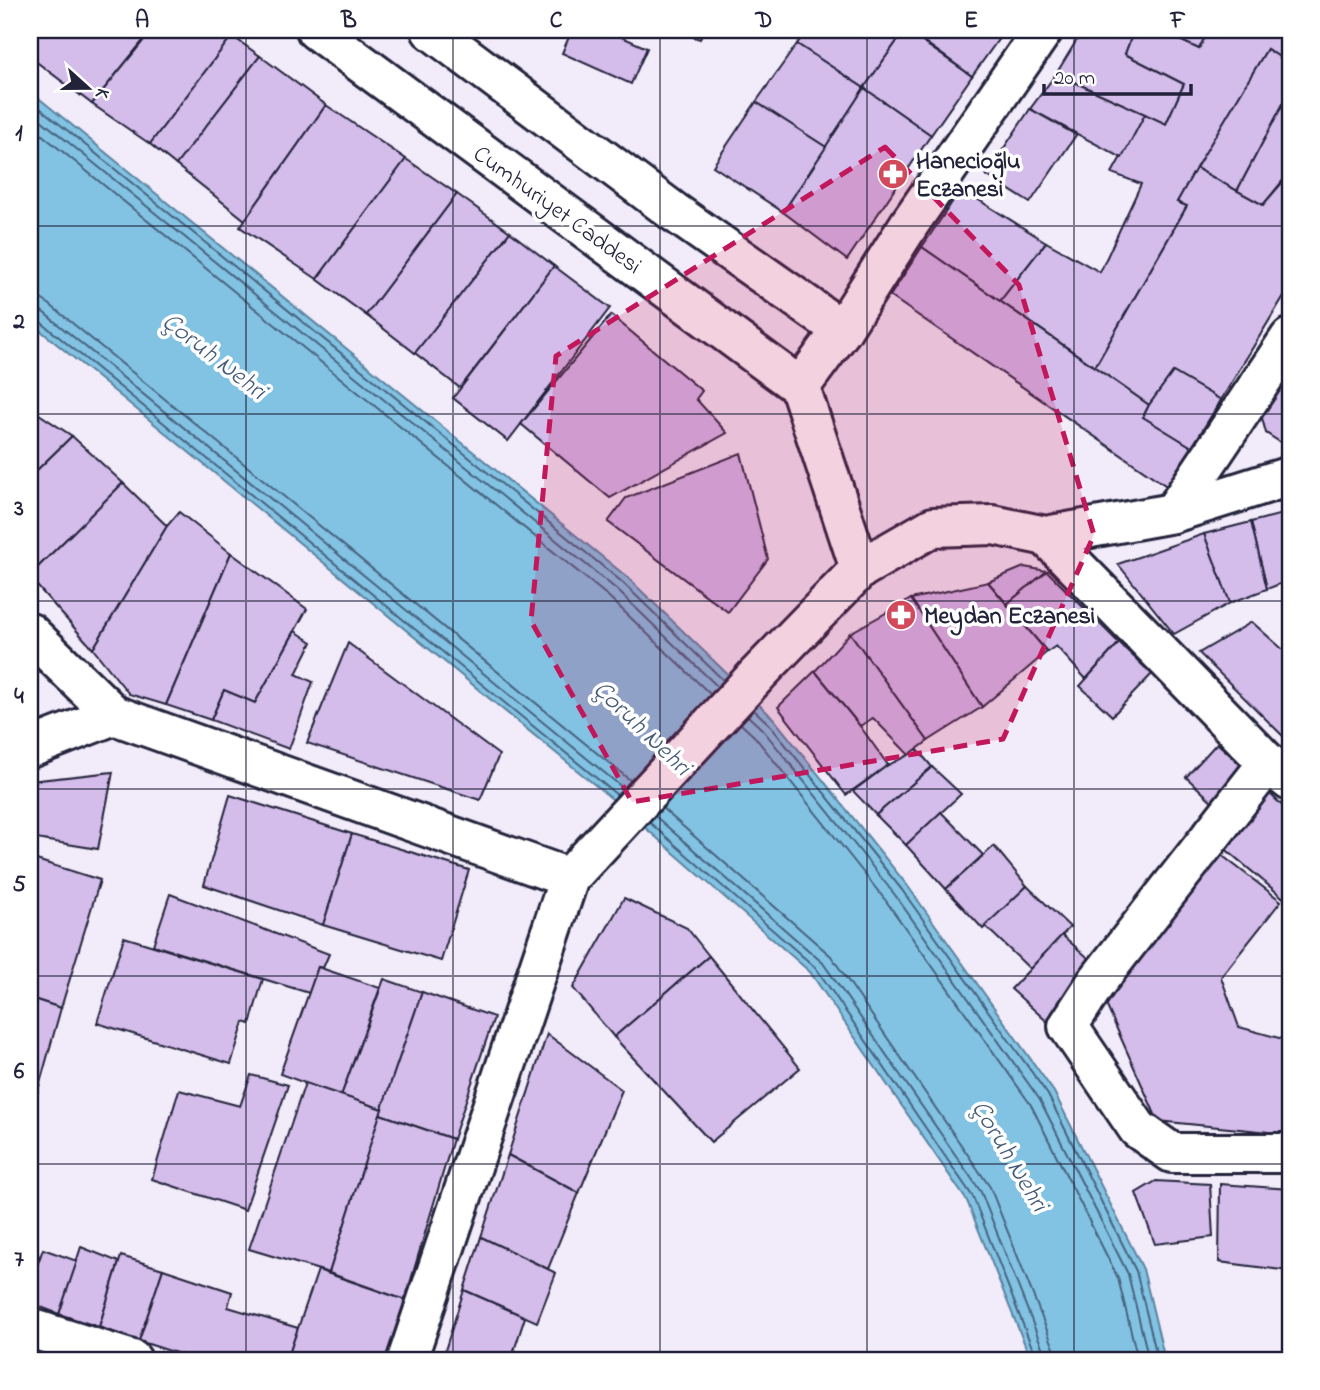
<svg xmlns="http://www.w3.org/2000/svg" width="1320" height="1390" font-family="'Indie Flower',sans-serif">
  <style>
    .water { fill: #82c3e3; stroke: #5c83a0; stroke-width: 2 }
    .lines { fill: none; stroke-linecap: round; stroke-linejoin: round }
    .shore { stroke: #48627e; stroke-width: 2 }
    .building { fill: #d4bceb; stroke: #22223b; stroke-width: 2 }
    .street-casing { stroke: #22223b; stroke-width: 44 }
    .secondary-casing { stroke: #22223b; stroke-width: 44 }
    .street { stroke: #fff; stroke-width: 38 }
    .secondary { stroke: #fff; stroke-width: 38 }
    .marked { fill: #c2185b; fill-opacity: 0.2; stroke: #c2185b; stroke-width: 5; stroke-dasharray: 14 9; stroke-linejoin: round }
    .grid { fill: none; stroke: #22223b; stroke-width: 2; stroke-opacity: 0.55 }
    .labels { text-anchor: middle; stroke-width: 7; stroke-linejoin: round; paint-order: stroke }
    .poi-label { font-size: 24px; font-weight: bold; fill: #22223b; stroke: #fff; text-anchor: start }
    .street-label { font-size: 24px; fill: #22223b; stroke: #fff }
    .water-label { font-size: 26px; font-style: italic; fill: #445a76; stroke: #fff }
    .neatline { fill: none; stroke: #22223b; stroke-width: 2.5 }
    .grid-label { font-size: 23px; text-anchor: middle; font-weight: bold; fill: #22223b }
  </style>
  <rect width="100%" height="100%" fill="#f2ebf9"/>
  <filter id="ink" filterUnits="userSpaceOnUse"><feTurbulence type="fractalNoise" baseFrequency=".0143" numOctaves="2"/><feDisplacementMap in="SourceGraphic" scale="14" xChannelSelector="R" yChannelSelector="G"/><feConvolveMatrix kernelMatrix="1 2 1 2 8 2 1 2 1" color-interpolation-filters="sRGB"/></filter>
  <g filter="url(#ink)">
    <polygon class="water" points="30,91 627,577 774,719 907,885 1054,1092 1143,1269 1165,1360 1031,1360 967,1201 810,972 617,803 30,322"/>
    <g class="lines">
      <g class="shore">
        <polyline points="30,100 622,582 723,680"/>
        <polyline points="30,111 616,589 718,687"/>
        <polyline points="30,125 609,597 710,694"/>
        <polyline points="30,297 41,299 49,304 631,781"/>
        <polyline points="30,308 43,312 623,788"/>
        <polyline points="30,317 37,319 617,795"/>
        <polyline points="754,710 769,724 902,890 1048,1095 1136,1271 1158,1360"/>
        <polyline points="748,716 763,730 895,895 1040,1100 1128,1274 1149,1360"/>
        <polyline points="741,724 755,737 886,901 1031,1105 1118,1278 1138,1360"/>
        <polyline points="662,808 831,956 990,1187 1054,1348 1056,1360"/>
        <polyline points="655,816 823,963 981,1192 1044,1352 1046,1360"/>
        <polyline points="649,822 816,968 973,1197 1037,1360"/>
      </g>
    </g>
    <g class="building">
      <polygon points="30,30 152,30 92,104 30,57"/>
      <polygon points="152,30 224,30 232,36 150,144 92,104"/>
      <polygon points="572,30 606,30 647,48 631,84 562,53"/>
      <polygon points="673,30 704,30 700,39"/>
      <polygon points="807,30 905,30 864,88 797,44"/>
      <polygon points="905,30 972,76 931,135 864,88"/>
      <polygon points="908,30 1005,30 972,76"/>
      <polygon points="1083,30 1134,30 1125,54 1184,84 1166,124 1056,74"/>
      <polygon points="1134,30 1158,30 1199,49 1208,30 1290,30 1290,64 1267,49 1177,202 1187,206 1095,367 1000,301 1046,242 1100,272 1141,184 1112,173 1145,114 1166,124 1184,84 1125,54"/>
      <polygon points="1158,30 1208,30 1199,49"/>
      <polygon points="232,36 260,56 176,165 150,144"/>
      <polygon points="797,44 864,88 826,147 756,102"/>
      <polygon points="1267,49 1290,64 1290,91 1237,191 1196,168"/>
      <polygon points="260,56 326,105 245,220 176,165"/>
      <polygon points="1056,74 1145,114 1122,158 1030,109"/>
      <polygon points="864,88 931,135 847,260 783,212"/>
      <polygon points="756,102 826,147 783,212 713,166"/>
      <polygon points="1283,104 1290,108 1290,172 1263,205 1237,191"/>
      <polygon points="326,105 406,159 317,279 240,227"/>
      <polygon points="1030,109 1076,135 1030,203 986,175"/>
      <polygon points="406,159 457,194 366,315 317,279"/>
      <polygon points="1196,168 1263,205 1287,177 1290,179 1290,286 1221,400 1173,372 1149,405 1095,367 1187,206 1177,202"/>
      <polygon points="961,189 1046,242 1000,301 922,247"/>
      <polygon points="457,194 510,232 415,353 366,315"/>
      <polygon points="510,232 554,266 460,388 415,353"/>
      <polygon points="922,247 1149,405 1143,417 1192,447 1168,487 890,296"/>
      <polygon points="554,266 610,308 508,441 453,398"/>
      <polygon points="611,315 702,391 696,399 727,433 610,498 521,424"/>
      <polygon points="1173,372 1221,400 1192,447 1143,417 1149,405"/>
      <polygon points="1283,384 1290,391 1290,443 1280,442 1266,433 1262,418 1269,398"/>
      <polygon points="30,408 72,436 30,477"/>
      <polygon points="72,436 123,483 30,575 30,477"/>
      <polygon points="741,453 768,559 728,612 608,522 626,498"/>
      <polygon points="123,483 167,526 93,649 30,578 30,575"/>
      <polygon points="179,512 231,553 166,705 129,694 93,649 167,526"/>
      <polygon points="1290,512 1290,580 1267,589 1251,522"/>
      <polygon points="1251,522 1267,589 1230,603 1204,534"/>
      <polygon points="1204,534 1230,603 1174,634 1118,564"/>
      <polygon points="231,553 307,609 255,703 224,690 211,720 166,705"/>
      <polygon points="1024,567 1047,571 1007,604 988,582"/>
      <polygon points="1047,571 1119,643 1086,679 1056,646 1047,652 1007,604"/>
      <polygon points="988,582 1047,652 982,707 911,599"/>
      <polygon points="911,599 982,707 928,741 850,633"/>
      <polygon points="1252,622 1290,656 1290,743 1199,653"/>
      <polygon points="295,631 312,642 296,674 313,682 289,749 211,720 224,690 255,703"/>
      <polygon points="850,633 928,741 909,755 873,718 860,726 815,671"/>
      <polygon points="348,643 499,755 480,800 307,743"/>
      <polygon points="1119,643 1152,674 1112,716 1080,686"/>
      <polygon points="815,671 860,726 888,765 846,795 778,707"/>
      <polygon points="1217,743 1248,771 1216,805 1186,777"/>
      <polygon points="917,749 932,767 876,815 853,791 888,765 909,755"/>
      <polygon points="932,767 961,794 906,845 876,815"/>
      <polygon points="113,772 98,849 30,838 30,781"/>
      <polygon points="1268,792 1290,813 1290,897 1287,901 1223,847"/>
      <polygon points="230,795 352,834 323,925 204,885"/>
      <polygon points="941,812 983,855 946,889 906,845"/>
      <polygon points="352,834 469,870 441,961 323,925"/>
      <polygon points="994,846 1027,886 983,929 946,889"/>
      <polygon points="1215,850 1281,901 1221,977 1239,1027 1290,1041 1290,1134 1158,1121 1104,1000"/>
      <polygon points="30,858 100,880 61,1008 30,998"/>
      <polygon points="1027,886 1070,927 1030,969 985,926"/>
      <polygon points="170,894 329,954 323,968 318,967 309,993 153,945"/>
      <polygon points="624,898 687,928 709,956 614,1037 573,988"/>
      <polygon points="1062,935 1101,969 1052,1026 1011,989"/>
      <polygon points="124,937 263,979 250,1024 244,1022 231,1064 97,1023"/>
      <polygon points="709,956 800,1068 711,1142 614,1037"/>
      <polygon points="318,967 380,988 341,1096 280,1074"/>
      <polygon points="384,979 422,992 382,1109 341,1096"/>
      <polygon points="422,992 494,1017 453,1139 380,1114"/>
      <polygon points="30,998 61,1008 30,1119"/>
      <polygon points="547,1034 622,1090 579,1193 508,1155"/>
      <polygon points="251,1075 288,1085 245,1210 152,1179 179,1090 240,1106"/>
      <polygon points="305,1083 382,1109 329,1273 249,1249"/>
      <polygon points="380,1114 453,1139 405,1300 329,1273"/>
      <polygon points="508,1155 579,1193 548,1269 481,1237"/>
      <polygon points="1156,1181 1210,1184 1213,1237 1155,1244 1136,1193"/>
      <polygon points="1220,1184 1290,1189 1290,1271 1219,1262"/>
      <polygon points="481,1237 556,1273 537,1322 464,1290"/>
      <polygon points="81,1247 119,1262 99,1327 59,1314"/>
      <polygon points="43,1249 77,1261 59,1314 30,1303 30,1285"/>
      <polygon points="30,1252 40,1256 30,1285"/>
      <polygon points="121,1256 163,1269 139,1341 99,1327"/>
      <polygon points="163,1269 232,1292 228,1307 298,1328 287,1360 198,1360 139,1341"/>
      <polygon points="318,1270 405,1300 385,1360 287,1360"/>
      <polygon points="464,1290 525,1317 511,1360 442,1360"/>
      <polygon points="30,1342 83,1360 30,1360"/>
    </g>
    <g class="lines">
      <g class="street-casing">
        <g id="street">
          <polyline points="1173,513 1290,338"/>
          <polyline points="1046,536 1268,763 1290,781"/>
          <polyline points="860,569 933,527 993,525 1046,536 1173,513 1290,476"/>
          <polyline points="30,748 114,715"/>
          <polyline points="1268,763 1096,983 1068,1026 1138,1129 1172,1153 1290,1153"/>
        </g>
      </g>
      <g class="secondary-casing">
        <g id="secondary">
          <polyline points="316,30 800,387"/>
          <polyline points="431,30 674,212 842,330"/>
          <polyline points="30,633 114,715 569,878"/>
          <polyline points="30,1328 132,1360"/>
          <polyline points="407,1360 569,878 758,674 860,569 800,387 842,330 910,223 1043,30"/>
        </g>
      </g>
      <use href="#street" class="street"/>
      <use href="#secondary" class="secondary"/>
    </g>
  </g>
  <path class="marked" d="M 885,147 L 1019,285 L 1094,535 L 1003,739 L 632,802 L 531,621 L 556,356 Z"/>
  <path class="grid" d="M 246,30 L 246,1360M 453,30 L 453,1360M 660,30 L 660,1360M 867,30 L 867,1360M 1074,30 L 1074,1360M 30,226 L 1290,226M 30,414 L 1290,414M 30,601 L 1290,601M 30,789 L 1290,789M 30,976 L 1290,976M 30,1164 L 1290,1164"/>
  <defs>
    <g id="pharmacy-disc" transform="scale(1.575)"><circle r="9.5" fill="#d1495b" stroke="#fff"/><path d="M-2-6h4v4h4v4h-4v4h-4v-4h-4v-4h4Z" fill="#fff"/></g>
  </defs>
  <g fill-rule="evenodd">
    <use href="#pharmacy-disc" x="893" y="174"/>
    <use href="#pharmacy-disc" x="901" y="615"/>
  </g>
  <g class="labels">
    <g class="poi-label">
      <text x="916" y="168">Hanecioğlu<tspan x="916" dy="28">Eczanesi</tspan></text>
      <text x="924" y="623">Meydan Eczanesi</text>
    </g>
    <g class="street-label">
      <text transform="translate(558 209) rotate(36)" y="8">Cumhuriyet Caddesi</text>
    </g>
    <g class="water-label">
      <text transform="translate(215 355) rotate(38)" y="9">Çoruh Nehri</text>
      <text transform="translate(643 727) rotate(44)" y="9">Çoruh Nehri</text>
      <text transform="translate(1011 1155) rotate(59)" y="9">Çoruh Nehri</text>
    </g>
  </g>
  <rect width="1320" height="1390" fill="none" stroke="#fff" stroke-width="77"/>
  <g transform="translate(88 88) rotate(111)" stroke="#ffffff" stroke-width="5" paint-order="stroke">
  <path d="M0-5L12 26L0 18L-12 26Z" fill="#22223b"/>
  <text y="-10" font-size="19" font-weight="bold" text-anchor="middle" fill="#22223b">K</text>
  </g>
  <path d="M1044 84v10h147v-10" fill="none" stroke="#22223b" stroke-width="3.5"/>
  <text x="1054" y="84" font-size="21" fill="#22223b" stroke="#ffffff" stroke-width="5" paint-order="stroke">20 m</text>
  <rect x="38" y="38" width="1244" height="1314" class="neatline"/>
  <g class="grid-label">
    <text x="142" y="27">A</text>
    <text x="349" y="27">B</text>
    <text x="556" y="27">C</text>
    <text x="764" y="27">D</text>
    <text x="971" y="27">E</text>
    <text x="1178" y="27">F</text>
    <text x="19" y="140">1</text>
    <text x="19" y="328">2</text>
    <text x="19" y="515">3</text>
    <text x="19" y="703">4</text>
    <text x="19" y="891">5</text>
    <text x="19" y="1078">6</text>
    <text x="19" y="1266">7</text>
  </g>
</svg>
